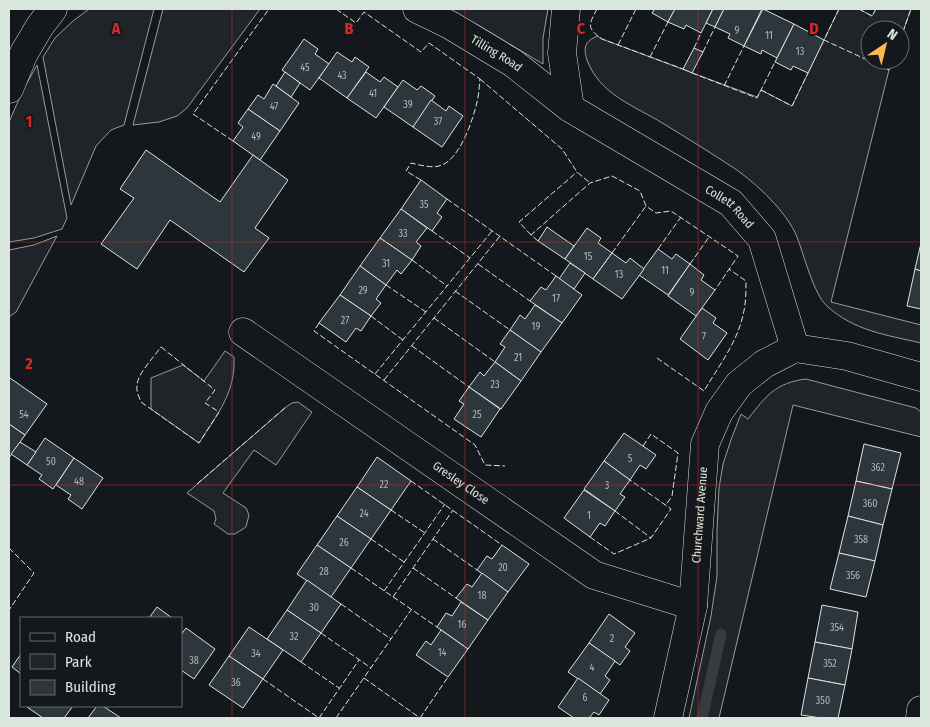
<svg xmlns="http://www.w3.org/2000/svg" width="930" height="727" font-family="'Fira Sans Condensed',sans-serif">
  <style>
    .green { fill: #202428; stroke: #939e99 }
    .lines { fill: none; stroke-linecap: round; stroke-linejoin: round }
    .stream { stroke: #363b3e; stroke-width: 11 }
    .building { fill: #2c363c; stroke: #d8e6dc }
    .minor-casing { stroke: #d8e6dc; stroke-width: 29 }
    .tertiary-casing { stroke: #d8e6dc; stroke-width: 29 }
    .minor { stroke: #14181c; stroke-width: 28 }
    .tertiary { stroke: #14181c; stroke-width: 28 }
    .fence { stroke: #d8e6dc; stroke-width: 1; stroke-dasharray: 6 2.5; stroke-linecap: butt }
    .grid { fill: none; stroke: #d62828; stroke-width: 1; stroke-opacity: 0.55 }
    .labels { text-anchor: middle; stroke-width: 4; stroke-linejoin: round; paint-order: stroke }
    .number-label { font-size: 10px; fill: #adbab4 }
    .street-label { font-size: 12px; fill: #d8e6dc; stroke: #14181c }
    .grid-label { font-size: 16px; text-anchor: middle; font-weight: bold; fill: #d62828; stroke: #14181c; stroke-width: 4; stroke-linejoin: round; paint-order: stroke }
  </style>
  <rect width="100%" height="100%" fill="#14181c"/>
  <g class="green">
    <polygon points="89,9 154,9 124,125 111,130 96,146 71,205 43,57 55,38 73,21"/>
    <polygon points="163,9 260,9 187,108 177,116 159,122 133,125"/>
    <polygon points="446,9 548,9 543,38 543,64 478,25"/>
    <path d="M 839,9 L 859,9 L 872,16 L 876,9 L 911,9 L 900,40 L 900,30 L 870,30 L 870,60 L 893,60 L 889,70 L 831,302 L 921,325 L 921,343 C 887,335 854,331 827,306 C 814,295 804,255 797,237 C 787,212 757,184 734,168 C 711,153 687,138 664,124 C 635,106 600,95 587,60 C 583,47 585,42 597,36 L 602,39 L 618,45 L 757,97 L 761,90 L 792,106 Z"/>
    <polygon points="37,65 67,218 62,229 34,238 9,242 9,122 23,90"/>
    <polygon points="57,236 16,312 9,317 9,250 34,245"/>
    <path d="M 225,351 L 234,357 C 236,392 217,415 199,443 L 151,409 L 151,378 L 183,365 L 204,381 Z"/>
    <path d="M 806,379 L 916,408 L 921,412 L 921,437 L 793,405 L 719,718 L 689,718 L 711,616 L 717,576 L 717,530 L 719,488 L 723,464 L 732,437 L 741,414 L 748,419 C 766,396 775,383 806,379 Z"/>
    <polygon points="298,402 312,412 276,465 254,450 223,493 246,508 249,515 246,527 235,534 228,534 214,524 216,519 214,511 187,493 286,407 292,403"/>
  </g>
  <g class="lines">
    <polyline class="stream" points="702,718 721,634"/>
  </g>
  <g class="building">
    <polygon points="653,9 675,9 668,22 652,13 654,10"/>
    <polygon points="675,9 713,9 701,33 686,25 684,29 668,22"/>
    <polygon points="713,9 724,9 715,27 706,23"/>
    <polygon points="724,9 762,9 744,46 728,38 730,34 715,27"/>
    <polygon points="763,9 794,24 777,58 762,50 761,54 744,46"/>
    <polygon points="794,24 824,40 808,73 793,66 791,70 775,62"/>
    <polygon points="304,39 318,49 315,54 329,64 310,90 282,70"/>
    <polygon points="694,48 703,52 692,73 683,69"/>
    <polygon points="337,52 352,62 355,57 369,67 347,98 319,78"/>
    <polygon points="285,72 300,83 291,97 276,86"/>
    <polygon points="366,72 380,82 384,77 398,87 376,118 347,98"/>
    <polygon points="403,80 417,90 421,86 435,96 413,127 384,107"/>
    <polygon points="273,84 299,103 280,131 248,109 258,95 264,99"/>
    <polygon points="431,100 446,111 449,106 463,116 442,147 413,127"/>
    <polygon points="248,109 280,131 260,160 233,141 243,127 238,123"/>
    <polygon points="146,150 220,202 253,155 288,180 255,228 269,238 244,272 170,220 137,269 101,244 134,198 120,189"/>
    <polygon points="421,180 447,199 437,213 442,217 432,231 401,209"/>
    <polygon points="401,209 427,228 416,242 421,246 412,260 380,238"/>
    <polygon points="547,227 574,246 565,259 538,241"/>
    <polygon points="587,228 601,238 598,243 612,253 593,279 565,259"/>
    <polygon points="380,238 412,260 401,274 397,270 386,285 360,266"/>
    <polygon points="921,243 921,271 915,269"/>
    <polygon points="658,249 672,259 676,254 690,264 668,295 639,275"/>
    <polygon points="612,253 626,263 630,258 644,269 622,299 593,279"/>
    <polygon points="570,263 585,273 574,289 559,279"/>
    <polygon points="690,264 704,275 701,280 715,290 696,316 668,296"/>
    <polygon points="360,266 386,285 376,299 381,303 371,316 340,295"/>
    <polygon points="915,269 921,271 921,309 907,306"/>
    <polygon points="556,276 582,295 562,323 530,301 541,287 546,290"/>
    <polygon points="340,295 371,316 361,331 356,328 346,342 319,323"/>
    <polygon points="535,305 562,323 541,352 510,330 520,315 525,319"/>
    <polygon points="702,308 716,318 713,323 727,333 708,360 680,339"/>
    <polygon points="510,330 541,352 521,381 495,362 505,347 500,344"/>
    <polygon points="495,362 521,381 501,409 469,387 480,372 484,376"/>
    <polygon points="10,378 47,404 25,435 9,424 9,380"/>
    <polygon points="469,387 500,409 481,437 454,419 464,404 459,401"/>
    <polygon points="9,424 25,435 9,458"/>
    <polygon points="624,433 656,455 646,469 640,465 630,480 604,461"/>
    <polygon points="45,438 74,458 53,489 39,479 42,475 27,465"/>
    <polygon points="20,442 36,452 27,465 11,454"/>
    <polygon points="864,444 901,453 892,489 856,481"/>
    <polygon points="377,457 411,481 391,510 357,487"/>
    <polygon points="74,458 103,478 82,509 68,499 71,495 56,485"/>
    <polygon points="604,461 630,480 620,494 625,497 615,511 584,489"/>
    <polygon points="856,481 892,489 883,525 848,516"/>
    <polygon points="357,487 391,510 371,539 337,516"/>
    <polygon points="584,490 615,511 605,526 600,523 590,537 564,518"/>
    <polygon points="337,516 371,539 351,568 317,545"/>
    <polygon points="848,516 883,525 875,561 839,553"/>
    <polygon points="317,545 351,568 331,597 297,574"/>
    <polygon points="502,545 529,564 508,592 477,570 487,556 492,559"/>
    <polygon points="839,553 875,561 866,597 830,589"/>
    <polygon points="482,573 508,592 488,620 456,598 467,584 472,587"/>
    <polygon points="307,580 341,604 321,633 287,610"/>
    <polygon points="461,602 488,620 468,649 437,627 446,613 452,616"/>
    <polygon points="822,605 858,612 852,649 815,642"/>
    <polygon points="157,607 172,618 149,618"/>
    <polygon points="287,610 321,633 301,662 267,639"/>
    <polygon points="609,614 635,633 625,647 630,651 620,665 589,643"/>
    <polygon points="249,627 283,650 263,679 229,656"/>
    <polygon points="186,628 215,649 194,679 181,670 181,635"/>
    <polygon points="441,630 468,649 448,677 416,655 426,641 431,645"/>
    <polygon points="815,642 852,649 845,685 808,678"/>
    <polygon points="589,643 615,661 605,676 610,680 600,694 568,672"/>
    <polygon points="21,654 21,674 12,667"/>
    <polygon points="229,656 263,679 243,708 209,685"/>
    <polygon points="578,678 609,700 599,715 594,712 589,718 574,718 558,707"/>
    <polygon points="808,678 845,685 838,718 821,718 801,715"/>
    <polygon points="28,706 73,706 64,718 43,718 27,707"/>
    <polygon points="97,706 103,706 121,718 88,718"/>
  </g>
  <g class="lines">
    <g class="minor-casing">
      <g id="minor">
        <path id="s1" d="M 417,9 L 450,25 L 513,63 L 570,108 L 731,203 L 762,239 L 795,348 L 847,356 L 921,377"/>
        <polyline points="566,9 562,53 570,108"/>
        <polyline points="9,89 24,53 40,26 53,9"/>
        <path id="s2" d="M 243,332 L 594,575 L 693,606"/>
        <path id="s3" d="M 668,718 L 693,606 L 705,444 L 719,412 L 739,384 L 764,364 L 795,348"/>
      </g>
    </g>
    <g class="tertiary-casing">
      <polyline id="tertiary" points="920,718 921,710"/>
    </g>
    <use href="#minor" class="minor"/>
    <use href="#tertiary" class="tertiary"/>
    <g class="fence">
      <path d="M 336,9 L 356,23 L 364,12 L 421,52 L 429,43 L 480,79 C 479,87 479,95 477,102 C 473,120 460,158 442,165 C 433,169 420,165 411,163 L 406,171 L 421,180"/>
      <path d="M 597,9 C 589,24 586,28 602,39 L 683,69"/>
      <polyline points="839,9 824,40 889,70 893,60"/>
      <polyline points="859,9 872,16 876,9"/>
      <polyline points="900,40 911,9"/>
      <polyline points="618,45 636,9"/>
      <polyline points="694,48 701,33"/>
      <polyline points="703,52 715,27"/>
      <polyline points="650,57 668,22"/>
      <polyline points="692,73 757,98 775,62"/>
      <polyline points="480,79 562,149 577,172 590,183"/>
      <polyline points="724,86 744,46"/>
      <polyline points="761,90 792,106 808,73"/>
      <polyline points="233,141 193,114 269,9"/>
      <polyline points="447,199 556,276"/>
      <polyline points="432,231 470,258"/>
      <polyline points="531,235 519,222 577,172"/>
      <polyline points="538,241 531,235 590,183 612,176 640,191 646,206 656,213 671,211 738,256 715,290"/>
      <polyline points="658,249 681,217"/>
      <polyline points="612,253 646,206"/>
      <polyline points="412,260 447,286"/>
      <polyline points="478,264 530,301"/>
      <polyline points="690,264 709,237"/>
      <polyline points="386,285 426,312"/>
      <polyline points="455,291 510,330"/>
      <polyline points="371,316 403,340"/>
      <polyline points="434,318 495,362"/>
      <polyline points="319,323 314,331 475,445 485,465 505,466"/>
      <polyline points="412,346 469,387"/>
      <path d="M 161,347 L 215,390 L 205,403 L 219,412 L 199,443 L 141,402 C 139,397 136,391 137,386 C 137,374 154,357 161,347 Z"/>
      <path d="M 657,358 L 704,391 C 718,367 737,343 743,315 C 746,304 746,292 746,281 L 729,269"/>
      <polyline points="375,374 492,231"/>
      <polyline points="384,380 500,236"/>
      <polyline points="643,446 651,434 678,453 672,496 666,505"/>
      <polyline points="411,481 502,545"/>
      <polyline points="197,484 286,407"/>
      <polyline points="391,510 425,533"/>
      <polyline points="615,511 651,538"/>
      <polyline points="590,537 614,554 651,538 671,509 630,480"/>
      <polyline points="371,539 404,562"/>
      <polyline points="433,539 477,570"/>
      <polyline points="9,548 34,573 9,610"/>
      <polyline points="351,568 437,627"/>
      <polyline points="413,568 456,598"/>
      <polyline points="384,591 445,504"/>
      <polyline points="393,597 453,510"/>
      <polyline points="341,604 391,639"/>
      <polyline points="321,633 371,668"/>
      <polyline points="301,662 339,688"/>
      <polyline points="364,678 420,718"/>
      <polyline points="263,679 319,718"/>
      <polyline points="319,718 359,660"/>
      <polyline points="336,718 411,610"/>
      <polyline points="420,718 448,677"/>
    </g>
  </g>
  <path class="grid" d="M 232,9 L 232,718M 465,9 L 465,718M 698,9 L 698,718M 9,242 L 921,242M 9,485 L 921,485"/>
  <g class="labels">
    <g class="number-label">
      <text x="737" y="34">9</text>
      <text x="769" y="39">11</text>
      <text x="800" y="55">13</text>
      <text x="305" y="71">45</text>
      <text x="342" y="79">43</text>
      <text x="373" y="97">41</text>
      <text x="408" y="108">39</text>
      <text x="274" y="110">47</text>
      <text x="438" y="125">37</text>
      <text x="256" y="140">49</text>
      <text x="424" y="208">35</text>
      <text x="403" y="237">33</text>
      <text x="588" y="260">15</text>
      <text x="386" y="267">31</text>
      <text x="665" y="274">11</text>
      <text x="619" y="278">13</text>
      <text x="363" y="294">29</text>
      <text x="692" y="296">9</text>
      <text x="556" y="302">17</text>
      <text x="345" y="324">27</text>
      <text x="536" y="330">19</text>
      <text x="704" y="340">7</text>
      <text x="518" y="361">21</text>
      <text x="495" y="388">23</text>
      <text x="24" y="418">54</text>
      <text x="477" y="418">25</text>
      <text x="630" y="462">5</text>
      <text x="51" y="465">50</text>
      <text x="878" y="471">362</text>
      <text x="79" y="485">48</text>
      <text x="384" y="488">22</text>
      <text x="607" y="489">3</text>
      <text x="870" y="507">360</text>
      <text x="364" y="517">24</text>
      <text x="589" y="519">1</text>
      <text x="861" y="543">358</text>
      <text x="344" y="546">26</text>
      <text x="503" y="571">20</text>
      <text x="324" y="575">28</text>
      <text x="853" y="579">356</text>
      <text x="482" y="599">18</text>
      <text x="314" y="611">30</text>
      <text x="462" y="628">16</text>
      <text x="837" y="631">354</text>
      <text x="294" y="640">32</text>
      <text x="612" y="642">2</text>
      <text x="442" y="656">14</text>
      <text x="256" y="657">34</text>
      <text x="194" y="664">38</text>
      <text x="830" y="667">352</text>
      <text x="592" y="671">4</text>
      <text x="236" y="686">36</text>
      <text x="585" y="701">6</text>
      <text x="823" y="704">350</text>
    </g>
    <g class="street-label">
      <text dy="4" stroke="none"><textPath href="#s1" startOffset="91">Tilling Road</textPath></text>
      <text dy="4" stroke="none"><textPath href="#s1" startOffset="371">Collett Road</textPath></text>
      <text dy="4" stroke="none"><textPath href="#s2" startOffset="265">Gresley Close</textPath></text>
      <text dy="4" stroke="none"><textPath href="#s3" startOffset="206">Churchward Avenue</textPath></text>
    </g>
  </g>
  <g class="grid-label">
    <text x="116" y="34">A</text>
    <text x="349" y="34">B</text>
    <text x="581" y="34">C</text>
    <text x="814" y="34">D</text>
    <text x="29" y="127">1</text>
    <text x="29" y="369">2</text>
  </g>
  <rect width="930" height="727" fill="none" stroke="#d8e6dc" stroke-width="20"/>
  <rect x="20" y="617" width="162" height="90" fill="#14181c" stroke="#626a69"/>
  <rect x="30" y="633" width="25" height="8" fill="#14181c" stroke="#626a69"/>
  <text x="65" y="642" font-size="15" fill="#d8e6dc">Road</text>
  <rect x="30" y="654" width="25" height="15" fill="#202428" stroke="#626a69"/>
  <text x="65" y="667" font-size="15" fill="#d8e6dc">Park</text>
  <rect x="30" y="680" width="25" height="15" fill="#2c363c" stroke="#626a69"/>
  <text x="65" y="692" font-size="15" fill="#d8e6dc">Building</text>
  <g transform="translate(885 45) rotate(35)"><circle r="24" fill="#14181c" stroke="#626a69"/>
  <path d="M0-4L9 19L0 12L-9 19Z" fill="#ffb74d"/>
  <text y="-8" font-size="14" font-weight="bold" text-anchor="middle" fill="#d8e6dc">N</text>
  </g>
</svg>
